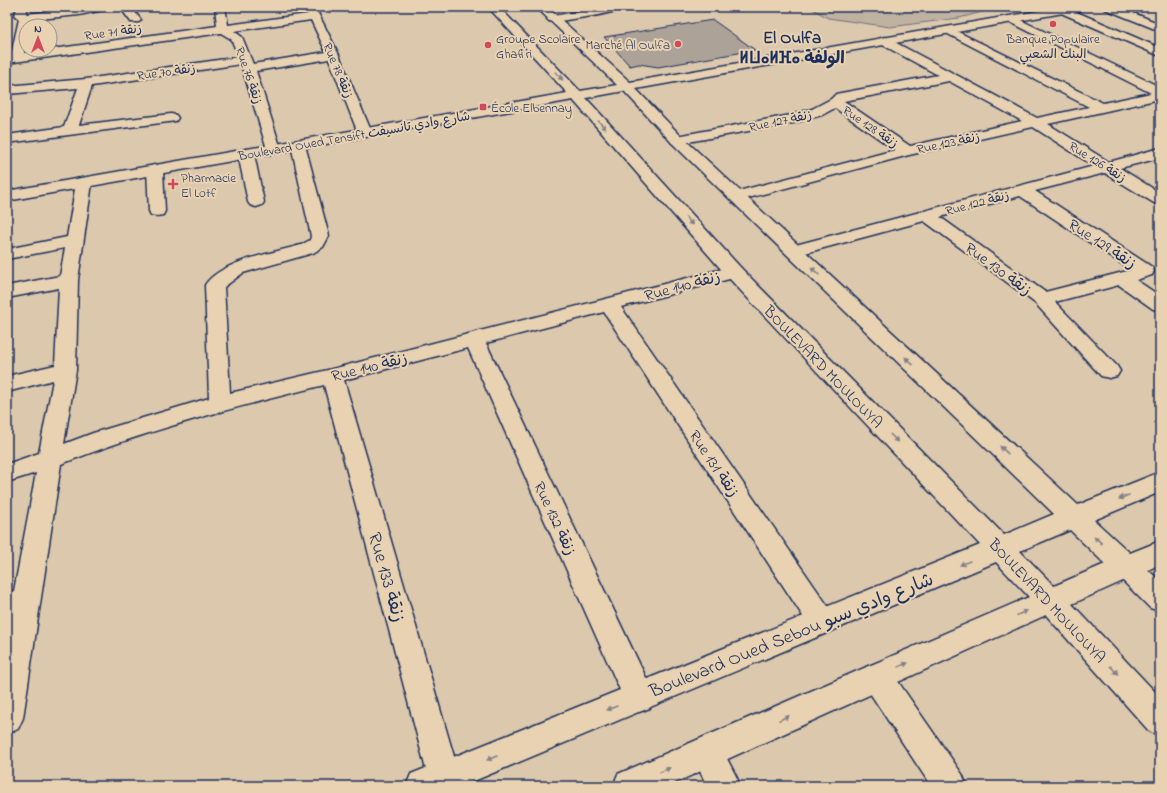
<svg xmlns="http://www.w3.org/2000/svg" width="1167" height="793" font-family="'Indie Flower','Playpen Sans Arabic','Noto Sans Tifinagh',sans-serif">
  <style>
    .green { fill: #bfb2a1; stroke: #6d7080 }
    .building { fill: #aca298; stroke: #1b2f5e }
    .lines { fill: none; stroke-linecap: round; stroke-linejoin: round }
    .street-casing { stroke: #1b2f5e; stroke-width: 3 }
    .secondary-casing { stroke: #1b2f5e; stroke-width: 3 }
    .street { fill: #e8d2b1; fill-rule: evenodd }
    .secondary { fill: #e8d2b1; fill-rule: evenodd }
    .oneway { fill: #828088 }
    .poi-dot { fill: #d1495b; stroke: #e8d2b1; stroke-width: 1.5 }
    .labels { text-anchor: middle; stroke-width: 4; stroke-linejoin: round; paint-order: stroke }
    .far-street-label { font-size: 13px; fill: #1b2f5e; stroke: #e8d2b1 }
    .far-poi-label { font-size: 13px; fill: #1b2f5e; stroke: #e8d2b1; text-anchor: start }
    .street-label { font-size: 16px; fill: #1b2f5e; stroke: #e8d2b1 }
    .far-district-label { font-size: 17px; font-weight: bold; fill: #1b2f5e; stroke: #e8d2b1 }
    .near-street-label { font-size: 19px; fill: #1b2f5e; stroke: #e8d2b1 }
  </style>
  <rect width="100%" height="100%" fill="#dcc8ac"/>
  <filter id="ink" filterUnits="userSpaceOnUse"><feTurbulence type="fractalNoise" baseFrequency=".025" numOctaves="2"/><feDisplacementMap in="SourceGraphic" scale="8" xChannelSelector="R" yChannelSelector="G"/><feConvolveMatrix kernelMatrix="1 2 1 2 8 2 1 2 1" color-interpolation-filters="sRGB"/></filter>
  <g filter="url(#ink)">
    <polygon class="green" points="809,7 1002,7 959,18 890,27 828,18"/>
    <polygon class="building" points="713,20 755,50 658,67 639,64 630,66 604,37"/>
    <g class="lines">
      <g class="street-casing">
        <g id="street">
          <path d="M 18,7 L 28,7 L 26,14 L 87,7 L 109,7 L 108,9 L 79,15 L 30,20 L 29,26 L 26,26 L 24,53 L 217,26 L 215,7 L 225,7 L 228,25 L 308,14 L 305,7 L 315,7 L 339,55 L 372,133 L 370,136 L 365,137 L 360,136 L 358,133 L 329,59 L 256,71 L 281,149 L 279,152 L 274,153 L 269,152 L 267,149 L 241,64 L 92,86 L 79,125 L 171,114 L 176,115 L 178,118 L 176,121 L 7,143 L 7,135 L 64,127 L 78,88 L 7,94 L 7,86 L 86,79 L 239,57 L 231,39 L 221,33 L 7,63 L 7,55 L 11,55 L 19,19 L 14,15 ZM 311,20 L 326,52 L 253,64 L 242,37 L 234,31 Z"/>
          <polygon points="120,7 131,7 141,20 139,22 131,22"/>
          <polygon points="606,7 626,7 625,9 599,15 553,22 549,21 547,19 549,17 553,16"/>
          <polygon points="1051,7 1065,7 1160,48 1160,56 1052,9"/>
          <polygon points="1104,7 1119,7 1160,24 1160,31 1105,9"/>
          <path d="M 1012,16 L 1160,87 L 1160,99 L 1048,124 L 1109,162 L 1160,148 L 1160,158 L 1120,168 L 1160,193 L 1160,205 L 1154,203 L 1105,173 L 1035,191 L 1152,267 L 1154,271 L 1152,275 L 1136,280 L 1160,296 L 1160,311 L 1153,309 L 1119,285 L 1055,302 L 1117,366 L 1120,371 L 1117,376 L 1109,378 L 1101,376 L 1035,303 L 924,221 L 794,256 L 788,255 L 785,251 L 788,247 L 1094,166 L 1033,127 L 909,155 L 737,201 L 731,199 L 729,196 L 731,193 L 895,150 L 835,108 L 822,115 L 793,123 L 677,144 L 672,143 L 670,140 L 672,137 L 677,136 L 791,115 L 812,109 L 831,99 L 836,94 L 841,93 L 938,75 L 881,44 L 879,41 L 881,38 L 885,37 L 1037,118 L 1089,107 L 944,32 L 942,30 L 944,28 L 948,27 L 1103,103 L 1151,93 L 1008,21 L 1006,19 L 1008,17 ZM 949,81 L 1022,121 L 910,146 L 844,101 ZM 1020,196 L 1131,270 L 1045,292 L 940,217 Z"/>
          <path d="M 298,141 L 303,142 L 305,145 L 329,236 L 323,247 L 313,253 L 243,273 L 224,287 L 230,393 L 332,369 L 734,266 L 741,268 L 743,272 L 741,276 L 621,307 L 832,612 L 836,621 L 832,630 L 822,634 L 812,630 L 604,312 L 486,343 L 650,686 L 654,697 L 650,708 L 639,712 L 628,708 L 468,348 L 344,380 L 460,777 L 457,786 L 431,786 L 428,777 L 324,385 C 235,407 147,430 61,464 L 23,718 L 18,729 L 7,734 L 7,632 L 10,618 L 7,619 L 7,593 L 14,591 L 36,473 L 7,482 L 7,464 L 39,453 L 53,380 L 7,392 L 7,376 L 55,365 L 59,288 L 7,298 L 7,286 L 60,276 L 65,248 L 7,259 L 7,249 L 67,237 L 76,183 L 78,180 L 84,178 L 90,180 L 92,183 L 78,280 L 76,370 L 64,444 L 93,433 L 209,398 L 205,285 C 221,261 273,253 301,245 L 310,240 L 311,236 L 291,145 L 293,142 Z"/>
          <polygon points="246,149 251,151 254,154 264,202 262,205 256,207 250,205 248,202 238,154 241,151"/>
          <polygon points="155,165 161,167 163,170 165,211 163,215 157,216 151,215 149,211 147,170 149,167"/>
          <polygon points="877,663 888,667 962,774 967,786 931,786 866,687 862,677 866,667"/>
          <polygon points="707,736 718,741 741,786 707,786 691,752 696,741"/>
        </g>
      </g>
      <g class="secondary-casing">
        <path id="secondary" d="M 488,7 L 499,7 L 580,91 L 617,85 L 536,7 L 547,7 L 630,82 L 1061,7 L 1085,7 L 1080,10 L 636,89 L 682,137 L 1078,505 L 1160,472 L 1160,492 L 1094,520 L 1130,553 L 1160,541 L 1160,564 L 1148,570 L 1160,581 L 1160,611 L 1150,608 L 1123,581 L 1072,604 L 1160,697 L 1160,736 L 1149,731 L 1046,615 L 668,786 L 613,786 L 618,774 L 1029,597 L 996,562 L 462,786 L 406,786 L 411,774 L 980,545 L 727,276 L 573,100 L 7,201 L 7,191 L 567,93 ZM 624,91 L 672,143 L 1054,514 L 1004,535 L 741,268 L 586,98 ZM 1070,530 L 1105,564 L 1054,586 L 1020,551 Z"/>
      </g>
      <use href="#street" class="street"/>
      <use href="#secondary" class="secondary"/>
    </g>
    <defs><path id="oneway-solid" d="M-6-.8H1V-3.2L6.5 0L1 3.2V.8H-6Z"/></defs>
    <g class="oneway">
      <use href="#oneway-solid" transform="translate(559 76) rotate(46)"/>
      <use href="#oneway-solid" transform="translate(602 125) rotate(48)"/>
      <use href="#oneway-solid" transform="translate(689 221) rotate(48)"/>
      <use href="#oneway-solid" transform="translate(815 271) rotate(-137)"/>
      <use href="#oneway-solid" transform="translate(909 361) rotate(-137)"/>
      <use href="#oneway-solid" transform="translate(894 438) rotate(46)"/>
      <use href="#oneway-solid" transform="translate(1004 450) rotate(-137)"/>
      <use href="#oneway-solid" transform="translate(1124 497) rotate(158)"/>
      <use href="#oneway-solid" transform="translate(1098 540) rotate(-136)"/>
      <use href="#oneway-solid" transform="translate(965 563) rotate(158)"/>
      <use href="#oneway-solid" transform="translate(1022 613) rotate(-24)"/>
      <use href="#oneway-solid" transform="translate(903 665) rotate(-24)"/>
      <use href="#oneway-solid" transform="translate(1114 670) rotate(47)"/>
      <use href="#oneway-solid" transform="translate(612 708) rotate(157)"/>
      <use href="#oneway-solid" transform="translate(784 718) rotate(-24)"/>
      <use href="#oneway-solid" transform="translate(492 758) rotate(157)"/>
      <use href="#oneway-solid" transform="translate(665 770) rotate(-24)"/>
    </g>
  </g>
  <g class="poi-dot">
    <circle cx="1053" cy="24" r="4"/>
    <circle cx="678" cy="44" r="4"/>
    <circle cx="488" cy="45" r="4"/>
    <rect x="479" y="103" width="8" height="8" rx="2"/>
    <path d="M171 178h4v4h4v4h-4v4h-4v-4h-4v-4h4z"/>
  </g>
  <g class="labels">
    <g class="far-street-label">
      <text transform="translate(113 31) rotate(-8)" y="5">Rue 71 زنقة</text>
      <text transform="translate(339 70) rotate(67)" y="5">Rue 78 زنقة</text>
      <text transform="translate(166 71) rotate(-8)" y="5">Rue 70 زنقة</text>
      <text transform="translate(250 75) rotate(71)" y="5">Rue 76 زنقة</text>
      <text transform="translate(780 120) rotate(-12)" y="5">Rue 127 زنقة</text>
      <text transform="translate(871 126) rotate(34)" y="5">Rue 128 زنقة</text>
      <text transform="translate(354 135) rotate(-10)" y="5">Boulevard Oued Tensift شارع وادي تانسيفت</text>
      <text transform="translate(948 142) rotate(-12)" y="5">Rue 123 زنقة</text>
      <text transform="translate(1098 161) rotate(32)" y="5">Rue 126 زنقة</text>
      <text transform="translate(977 202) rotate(-15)" y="5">Rue 122 زنقة</text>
    </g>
    <g class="far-poi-label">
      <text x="496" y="43">Groupe Scolaire<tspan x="496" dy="15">Ghafiri</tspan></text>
      <text x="1053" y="43" text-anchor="middle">Banque Populaire<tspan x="1053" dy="15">البنك الشعبي</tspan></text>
      <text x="670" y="49" text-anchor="end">Marché Al Oulfa</text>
      <text x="491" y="112">École Elbennay</text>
      <text x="181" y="182">Pharmacie<tspan x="181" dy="15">El Lotf</tspan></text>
    </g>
    <g class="street-label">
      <text transform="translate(1103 243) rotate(33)" y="6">Rue 129 زنقة</text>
      <text transform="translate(999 268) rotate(36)" y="6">Rue 130 زنقة</text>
      <text transform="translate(682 285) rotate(-15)" y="6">Rue 140 زنقة</text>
      <text transform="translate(369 366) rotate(-14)" y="6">Rue 140 زنقة</text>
      <text transform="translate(824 366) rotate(46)" y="6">BOULEVARD MOULOUYA</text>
      <text transform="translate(715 463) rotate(56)" y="6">Rue 131 زنقة</text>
      <text transform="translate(556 518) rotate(65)" y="6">Rue 132 زنقة</text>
      <text transform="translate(1048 600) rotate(47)" y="6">BOULEVARD MOULOUYA</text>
    </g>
    <g class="far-district-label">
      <text x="792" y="43">El Oulfa<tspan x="792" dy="20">ⵍⵡⴰⵍⴼⴰ الولفة</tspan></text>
    </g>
    <g class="near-street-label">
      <text transform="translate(388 577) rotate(74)" y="7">Rue 133 زنقة</text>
      <text transform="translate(791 634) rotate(-22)" y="7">Boulevard Oued Sebou شارع وادي سبو</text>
    </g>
  </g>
  <rect width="1167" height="793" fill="none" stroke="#e8d2b1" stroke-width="24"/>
  <rect x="12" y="12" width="1143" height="769" fill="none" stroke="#1b2f5e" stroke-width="1.5" filter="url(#ink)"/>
  <g transform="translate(38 38)"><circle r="19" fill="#e8d2b1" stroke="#969190"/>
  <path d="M0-3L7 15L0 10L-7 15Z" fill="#d1495b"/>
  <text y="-6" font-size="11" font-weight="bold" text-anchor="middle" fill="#1b2f5e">N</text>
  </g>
</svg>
